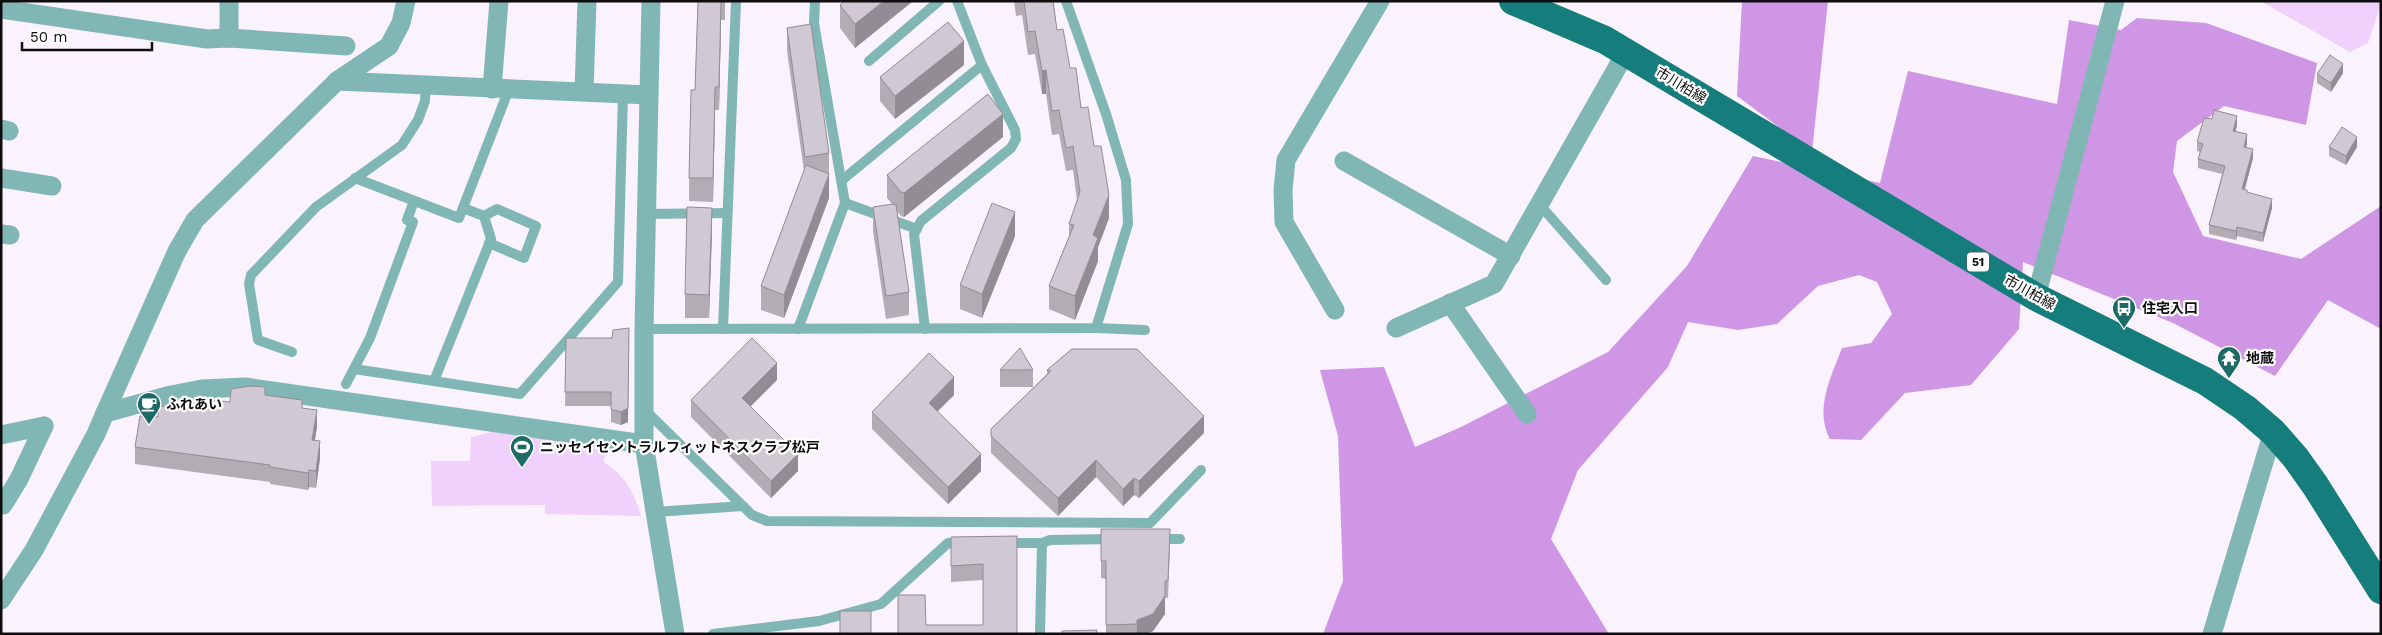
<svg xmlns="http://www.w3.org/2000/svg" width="2382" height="635" font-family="'Work Sans','Noto Sans JP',sans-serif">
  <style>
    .green { fill: #efd1fb }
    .forest { fill: #d096e6 }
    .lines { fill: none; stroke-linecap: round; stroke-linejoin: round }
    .service { stroke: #80b7b5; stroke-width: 10 }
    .minor { stroke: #80b7b5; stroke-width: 19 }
    .primary { stroke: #157d7b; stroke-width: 28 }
    .wall { fill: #b3acb5 }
    .shaded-wall { fill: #928c94 }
    .building { fill: #d0c8d3; stroke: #928c94 }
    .labels { text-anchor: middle; stroke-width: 4.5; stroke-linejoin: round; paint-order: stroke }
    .shield { fill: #fff; stroke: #575658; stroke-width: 1 }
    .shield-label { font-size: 12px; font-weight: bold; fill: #0f0d10 }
    .street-label { font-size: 14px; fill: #0f0d10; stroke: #fff }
    .poi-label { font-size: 14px; font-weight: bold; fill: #0f0d10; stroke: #fff; text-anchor: start }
  </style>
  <rect width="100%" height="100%" fill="#faf2fd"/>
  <g class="green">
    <polygon points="2260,1 2381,1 2381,5 2368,43 2350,52"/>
    <path d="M 516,426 L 610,448 L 603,461 C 626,478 633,489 641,516 L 545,514 L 545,505 L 432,506 L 431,461 L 470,461 L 471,437 Z"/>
  </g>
  <g class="forest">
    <polygon points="1742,1 1828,1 1812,152 1737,96"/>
    <path d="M 2137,18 L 2206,23 L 2317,63 L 2306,125 L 2224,106 L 2177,141 L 2173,172 L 2203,236 L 2301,259 L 2381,206 L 2381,329 L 2328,300 L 2275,376 L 2173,323 L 2023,262 L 2019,329 L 1971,385 L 1905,393 L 1861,440 L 1830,439 C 1814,409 1831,377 1842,348 L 1871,343 L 1892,314 L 1877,282 L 1859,275 L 1818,286 L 1777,324 L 1738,330 L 1688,322 L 1668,367 L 1578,470 L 1551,539 L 1609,634 L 1323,634 L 1343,581 L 1338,436 L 1320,370 L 1384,367 L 1415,447 L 1461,427 L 1608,352 L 1687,266 L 1753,156 L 1880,183 L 1908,71 L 2057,104 L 2069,20 L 2121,30 Z"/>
  </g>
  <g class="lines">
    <g class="service">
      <polyline points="869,61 939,1"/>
      <polyline points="355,178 459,218 509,89"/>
      <polyline points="841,181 982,65"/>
      <polyline points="845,203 917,229"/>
      <polyline points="1540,205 1606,280"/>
      <polyline points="646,214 727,213"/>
      <polyline points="484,216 497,209 536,226 524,258 489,243"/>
      <polyline points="1096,328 1145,330"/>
      <polyline points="644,329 1096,328 1128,224 1126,180 1106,114 1066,1"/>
      <polyline points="723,329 736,1"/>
      <polyline points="798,329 845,203 814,23 815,1"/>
      <polyline points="925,329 914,234 921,221 1011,148 1016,139 1015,130 982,65 957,1"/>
      <polyline points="292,352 258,340 249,284 251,275 316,207 402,145 418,120 425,101 426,85"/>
      <polyline points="354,369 520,394 618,282 623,93"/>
      <polyline points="434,381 491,239 484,216 463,208"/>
      <polyline points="346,384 370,338 413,222 407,220 414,201"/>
      <polyline points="645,410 752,515 767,521 1150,523 1201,470"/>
      <polyline points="655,512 743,506"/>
      <polyline points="1157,539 1180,539"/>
      <polyline points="1005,543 1042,543 1040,634"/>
      <polyline points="1042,543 1050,540 1113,539"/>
      <polyline points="713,634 819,621 881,604 948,543 963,543"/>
    </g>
    <g class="minor">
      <polyline points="651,1 644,329 644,444 675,634"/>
      <polyline points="1,9 207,39 229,38 346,46"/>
      <polyline points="229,38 229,1"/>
      <polyline points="337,81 389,46 401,23 406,1"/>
      <polyline points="492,89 499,1"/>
      <polyline points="584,91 587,1"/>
      <polyline points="1,129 9,131"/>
      <polyline points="1344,161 1511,256"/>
      <polyline points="1,178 52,186"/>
      <polyline points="1,234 10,235"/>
      <polyline points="2036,297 2115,1"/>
      <polyline points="1450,303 1527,414"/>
      <polyline points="1335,310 1284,222 1283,190 1286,160 1380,1"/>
      <polyline points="1396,328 1494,284 1626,52"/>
      <polyline points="105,413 177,251 195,220 337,81 649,95"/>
      <polyline points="1,435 44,426"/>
      <polyline points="1,504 3,505 19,479 44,426"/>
      <polyline points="1,600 34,550 96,434 105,413 171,395 202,389 245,387 644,444"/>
      <polyline points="2212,634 2273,432"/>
    </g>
    <polyline class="primary" points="1513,1 1605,40 2036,297 2205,381 2245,408 2273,432 2295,457 2315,485 2381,590"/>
  </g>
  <g class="wall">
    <polygon points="698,1 725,1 725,20 721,20 719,110 715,110 713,202 689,201 689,178 695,90"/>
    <polygon points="913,1 855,48 840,28 840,5"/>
    <polygon points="1014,1 1053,1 1057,30 1094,146 1109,218 1098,247 1098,261 1075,320 1049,309 1049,286 1069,236 1069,224 1077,200 1073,170 1066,171 1059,134 1052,135 1046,94 1042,94 1035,54 1028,55 1022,15 1016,16"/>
    <polygon points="787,28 829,153 829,198 784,318 761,310 761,286 804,171 787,51"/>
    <polygon points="964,65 895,119 880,101 880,77"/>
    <polygon points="2343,73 2331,92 2317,83 2317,74"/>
    <polygon points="2237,125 2236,131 2247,143 2246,147 2253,158 2245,189 2247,192 2272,208 2263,242 2237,236 2236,240 2209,234 2209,225 2222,174 2198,168 2198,159 2200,152 2197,151 2197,142"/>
    <polygon points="1003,137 904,217 901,216 897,211 909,292 909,315 886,319 873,231 873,207 892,204 887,198 887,175"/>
    <polygon points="2329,147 2357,147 2346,165 2329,156"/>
    <polygon points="712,231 709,318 685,318 685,294"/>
    <polygon points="1015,236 982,318 960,309 960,285"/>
    <polygon points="566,338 612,338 628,422 621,425 611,422 611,406 565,406"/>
    <polygon points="1072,349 1204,433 1139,498 1134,495 1123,506 1096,477 1058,516 991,453 991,429 1047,374 1047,370"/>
    <rect x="1000" y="370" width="33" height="17"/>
    <polygon points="777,380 750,406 798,471 771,498 691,417 691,400"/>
    <polygon points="265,395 302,408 317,427 315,440 320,458 316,488 309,487 308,490 270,484 270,482 135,464 135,447 158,417"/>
    <polygon points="954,395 937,411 981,471 948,504 872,429 872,412"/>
    <polygon points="1101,529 1170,546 1168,598 1165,598 1165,614 1153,631 1146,634 1106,634 1106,579 1101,578"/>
    <polygon points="1017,536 1017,634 926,625 983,625 983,580 951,582 951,537"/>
  </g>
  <g class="shaded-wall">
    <polygon points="721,1 721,20 719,110 719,87"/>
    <polygon points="884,1 913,1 855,48 855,24"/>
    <polygon points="964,41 964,65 895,119 895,96"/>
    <polygon points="2343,64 2343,73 2331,92 2331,83"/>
    <polygon points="1046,70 1046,94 1042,94 1042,71"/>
    <polygon points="715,87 715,110 713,202 713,178"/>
    <polygon points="1003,114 1003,137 904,217 904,193"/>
    <polygon points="2237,116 2237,125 2233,140 2233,131"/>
    <polygon points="2247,134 2247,143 2244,156 2244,147"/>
    <polygon points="2357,137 2357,147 2346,165 2346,156"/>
    <polygon points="2253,149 2253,158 2242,198 2242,189"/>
    <polygon points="829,174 829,198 784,318 784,295"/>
    <polygon points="1109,195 1109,218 1098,247 1098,261 1075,320 1075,296 1093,235"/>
    <polygon points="2272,199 2272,208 2263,242 2263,233"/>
    <polygon points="712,208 712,231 709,318 709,295"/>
    <polygon points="1015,212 1015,236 982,318 982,294"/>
    <polygon points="2237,227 2237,236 2236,240 2236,231"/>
    <polygon points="629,328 628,422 621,425 621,412"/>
    <polygon points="777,363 777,380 742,415 742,398"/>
    <polygon points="954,377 954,395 929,420 929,403"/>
    <polygon points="317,410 317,427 312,457 312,440"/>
    <polygon points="1204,416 1204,433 1139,498 1139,481"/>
    <polygon points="320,441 320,458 316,488 316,471"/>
    <polygon points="798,454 798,471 771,498 771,481"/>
    <polygon points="981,454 981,471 948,504 948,487"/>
    <polygon points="1096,460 1096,477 1058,516 1058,498"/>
    <polygon points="309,470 309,487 308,490 308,473"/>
    <polygon points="1134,478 1134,495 1123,506 1123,489"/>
    <polygon points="1165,581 1165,614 1153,631 1146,634 1137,634 1137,620"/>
  </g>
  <g class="building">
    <polygon points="698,1 721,1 719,87 715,87 713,178 689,178 691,90 695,90"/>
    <polygon points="845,1 884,1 855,24 840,5"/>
    <polygon points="1024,1 1053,1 1057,30 1063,29 1070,68 1076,68 1081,108 1088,107 1094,146 1101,146 1109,195 1093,235 1098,238 1075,296 1049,286 1074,225 1069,224 1080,192 1073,146 1066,148 1059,110 1052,111 1046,70 1042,71 1035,31 1028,32"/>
    <polygon points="948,22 964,41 895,96 880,77"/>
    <polygon points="811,24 829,153 805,157 787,28"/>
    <polygon points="2330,55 2343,64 2331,83 2317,74"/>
    <polygon points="988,94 1003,114 904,193 901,192 887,175"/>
    <polygon points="2214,110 2237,116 2233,131 2247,134 2244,147 2253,149 2242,189 2247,190 2247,192 2272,199 2263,233 2237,227 2236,231 2209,225 2225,166 2198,159 2203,144 2197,142 2204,118 2212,119"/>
    <polygon points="2342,127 2357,137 2346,156 2329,147"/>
    <polygon points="806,165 829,174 784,295 761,286"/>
    <polygon points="992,203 1015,212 982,294 960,285"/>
    <polygon points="893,204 896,205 909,292 886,296 873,207"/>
    <polygon points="687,207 712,208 709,295 685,294"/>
    <polygon points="629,328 628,408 621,412 611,409 611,392 565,392 566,338 612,338 613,330"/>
    <polygon points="752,338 777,363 742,398 798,454 771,481 691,400"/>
    <polygon points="1020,348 1033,370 1000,370"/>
    <polygon points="1072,349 1137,349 1204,416 1139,481 1134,478 1123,489 1096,460 1058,498 991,436 991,429 1051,371 1047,370"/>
    <polygon points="929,353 954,377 929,403 981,454 948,487 872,412"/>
    <polygon points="250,386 265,387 265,395 302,400 302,408 317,410 312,440 320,441 316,471 309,470 308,473 270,467 270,465 135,447 140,416 158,417 159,406 191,410 193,398 230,402 231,389"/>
    <polygon points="1101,529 1170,529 1168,580 1165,581 1165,596 1153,614 1137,620 1137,624 1106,625 1106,561 1101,561"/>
    <polygon points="1017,536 1017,634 898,634 898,595 925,595 926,625 983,625 983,564 951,566 951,537"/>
    <rect x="840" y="611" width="31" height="23"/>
    <polygon points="1097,630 1097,634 1062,634 1062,631"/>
  </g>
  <defs>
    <g id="bus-pin" transform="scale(1.25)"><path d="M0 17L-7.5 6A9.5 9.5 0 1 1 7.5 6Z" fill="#1e6a69" stroke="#fff"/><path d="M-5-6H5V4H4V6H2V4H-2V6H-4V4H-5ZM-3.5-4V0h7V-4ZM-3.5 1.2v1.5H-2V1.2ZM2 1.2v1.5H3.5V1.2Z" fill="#fff"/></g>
    <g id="temple-pin" transform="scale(1.25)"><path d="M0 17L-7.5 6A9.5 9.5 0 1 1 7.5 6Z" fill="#1e6a69" stroke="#fff"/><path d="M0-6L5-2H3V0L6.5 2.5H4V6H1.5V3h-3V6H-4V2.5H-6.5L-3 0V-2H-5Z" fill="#fff"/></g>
    <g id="cafe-pin" transform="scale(1.25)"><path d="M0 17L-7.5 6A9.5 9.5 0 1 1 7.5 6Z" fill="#1e6a69" stroke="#fff"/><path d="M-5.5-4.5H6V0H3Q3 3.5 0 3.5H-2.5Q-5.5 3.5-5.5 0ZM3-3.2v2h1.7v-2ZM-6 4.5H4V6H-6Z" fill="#fff"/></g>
    <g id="stadium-pin" transform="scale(1.25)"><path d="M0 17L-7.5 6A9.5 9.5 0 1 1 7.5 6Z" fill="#1e6a69" stroke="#fff"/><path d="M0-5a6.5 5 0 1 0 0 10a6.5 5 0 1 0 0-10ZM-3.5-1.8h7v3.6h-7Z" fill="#fff"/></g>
  </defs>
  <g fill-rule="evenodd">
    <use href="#bus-pin" x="2124" y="308"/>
    <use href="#temple-pin" x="2229" y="358"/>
    <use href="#cafe-pin" x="149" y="404"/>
    <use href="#stadium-pin" x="522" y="447"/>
  </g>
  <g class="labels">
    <rect class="shield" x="1967" y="252.5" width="22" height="19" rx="4"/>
    <g class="shield-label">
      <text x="1978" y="266">51</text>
    </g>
    <g class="street-label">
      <text transform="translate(1681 85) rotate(31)" y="5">市川柏線</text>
      <text transform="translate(2030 292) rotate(29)" y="5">市川柏線</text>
    </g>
    <g class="poi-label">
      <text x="2142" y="313">住宅入口</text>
      <text x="2246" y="363">地蔵</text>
      <text x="166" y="409">ふれあい</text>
      <text x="540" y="452">ニッセイセントラルフィットネスクラブ松戸</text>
    </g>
  </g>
  <rect width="2382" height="635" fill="none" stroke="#0f0d10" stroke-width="5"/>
  <path d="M22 42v8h130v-8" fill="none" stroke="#0f0d10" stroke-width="2.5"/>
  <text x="30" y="42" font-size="15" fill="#0f0d10" stroke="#ffffff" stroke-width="4" paint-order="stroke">50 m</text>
</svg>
